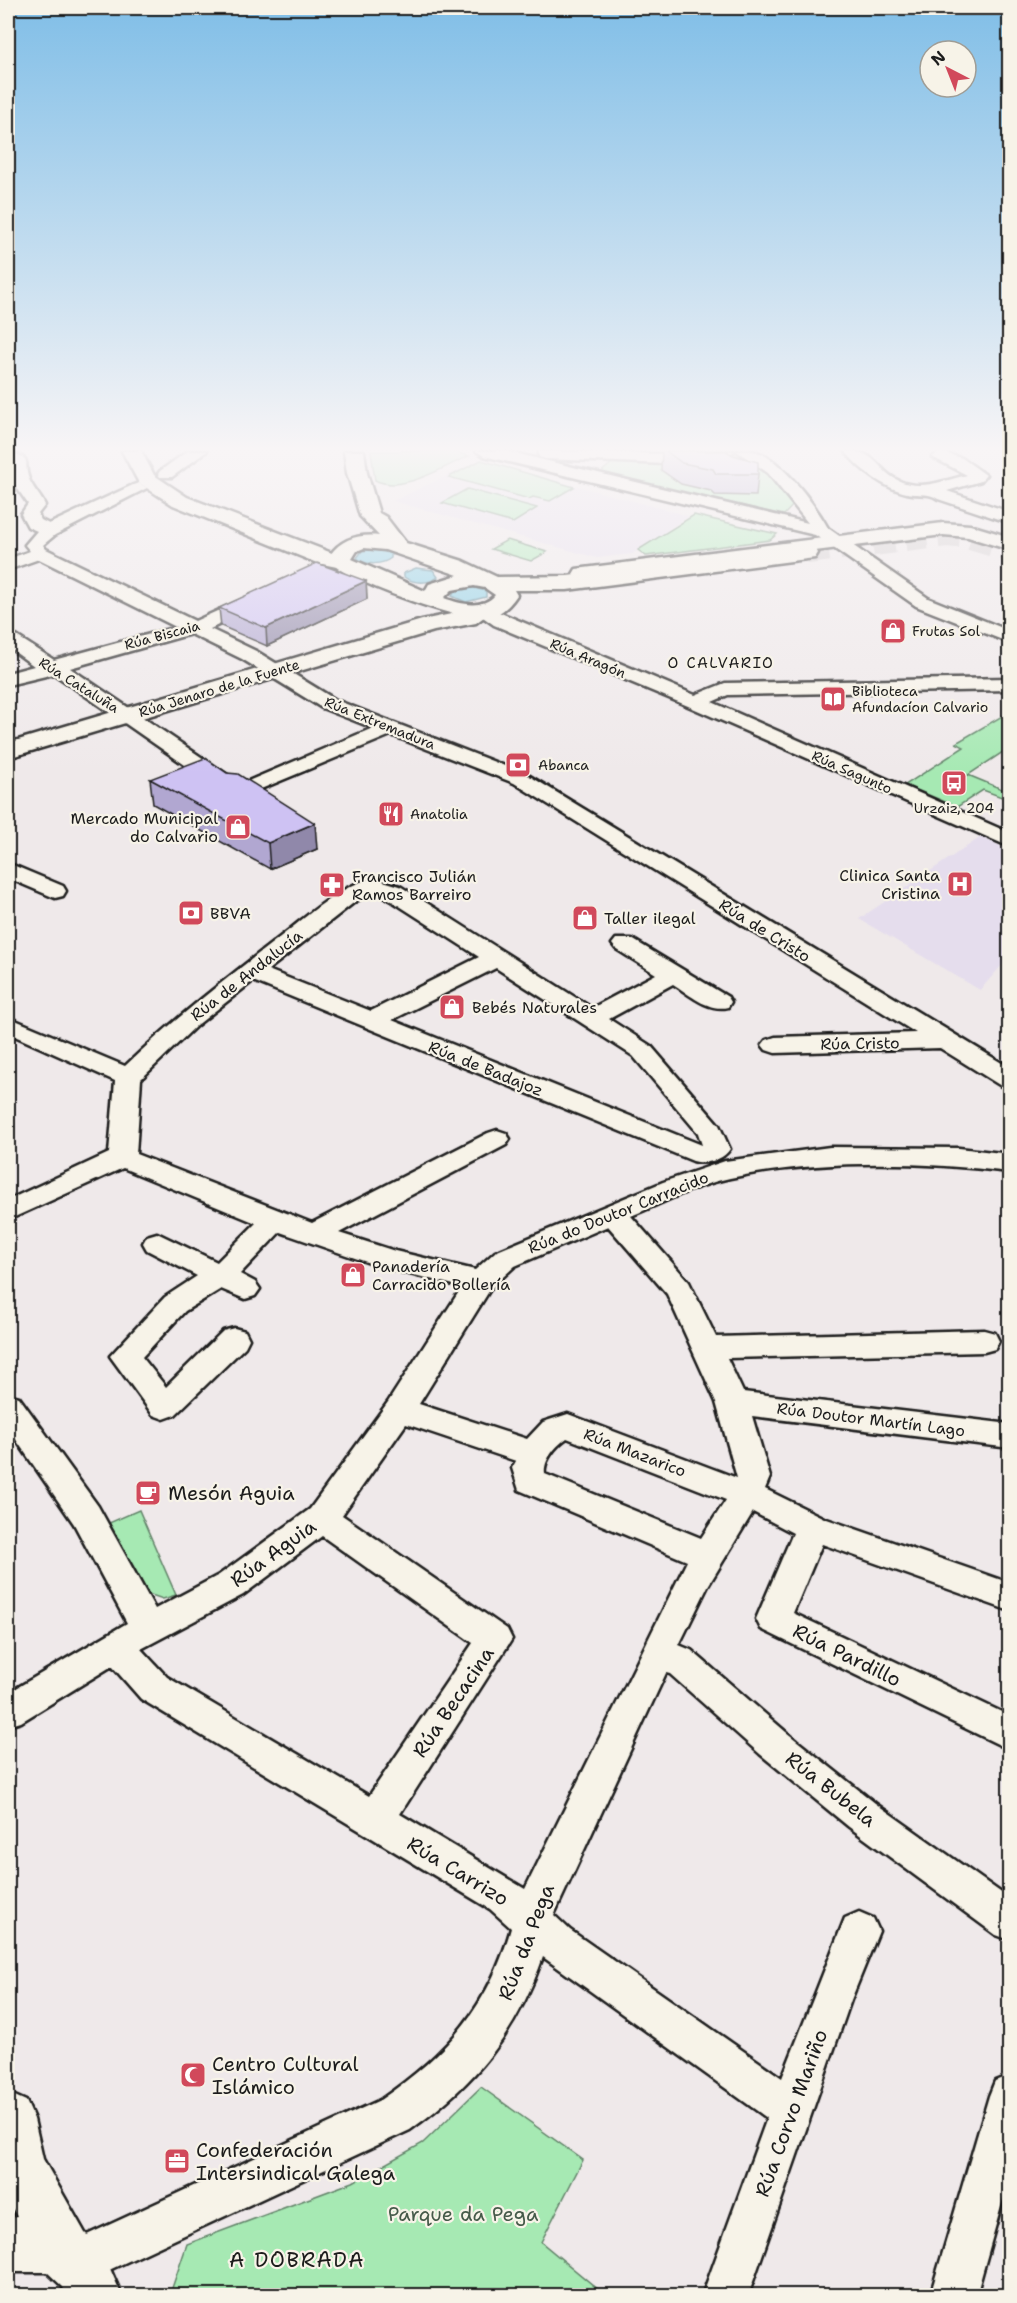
<svg xmlns="http://www.w3.org/2000/svg" width="1017" height="2303" font-family="'Shantell Sans',sans-serif">
  <style>
    .built { fill: #e5dded }
    .green { fill: #a6e9b3; stroke: #618268; stroke-width: 1.5 }
    .water { fill: #84cde5; stroke: #5a8695; stroke-width: 1.5 }
    .lines { fill: none; stroke-linecap: round; stroke-linejoin: round }
    .primary-tunnel { stroke: #cfcacb; stroke-width: 22; stroke-dasharray: 22 11; stroke-linecap: butt }
    .street-casing { stroke: #1c1c1c; stroke-width: 5 }
    .secondary-casing { stroke: #1c1c1c; stroke-width: 5 }
    .primary-casing { stroke: #1c1c1c; stroke-width: 5 }
    .street { fill: #f7f3e8; fill-rule: evenodd }
    .secondary { fill: #f7f3e8; fill-rule: evenodd }
    .primary { fill: #f7f3e8; fill-rule: evenodd }
    .wall { fill: #b1a7d1; stroke: #1c1c1c; stroke-width: 1.5 }
    .shaded-wall { fill: #9088aa; stroke: #1c1c1c; stroke-width: 1.5 }
    .building { fill: #cec2f3; stroke: #1c1c1c; stroke-width: 1.5 }
    .labels { text-anchor: middle; stroke-width: 4.5; stroke-linejoin: round; paint-order: stroke }
    .far-poi-label { font-size: 14px; fill: #1c1c1c; stroke: #f7f3e8; text-anchor: start }
    .far-street-label { font-size: 14px; fill: #1c1c1c; stroke: #f7f3e8 }
    .far-neighbourhood-label { font-size: 15px; letter-spacing: 1.5px; fill: #1c1c1c; stroke: #f7f3e8 }
    .poi-label { font-size: 16px; fill: #1c1c1c; stroke: #f7f3e8; text-anchor: start }
    .street-label { font-size: 16px; fill: #1c1c1c; stroke: #f7f3e8 }
    .near-poi-label { font-size: 20px; fill: #1c1c1c; stroke: #f7f3e8; text-anchor: start }
    .near-street-label { font-size: 20px; fill: #1c1c1c; stroke: #f7f3e8 }
    .near-park-label { font-size: 20px; fill: #455a49; stroke: #f7f3e8 }
    .near-neighbourhood-label { font-size: 21px; letter-spacing: 1.5px; fill: #1c1c1c; stroke: #f7f3e8 }
  </style>
  <rect width="100%" height="100%" fill="#efe9ea"/>
  <filter id="ink" filterUnits="userSpaceOnUse"><feTurbulence type="fractalNoise" baseFrequency=".0167" numOctaves="2"/><feDisplacementMap in="SourceGraphic" scale="12" xChannelSelector="R" yChannelSelector="G"/><feConvolveMatrix kernelMatrix="1 2 1 2 8 2 1 2 1" color-interpolation-filters="sRGB"/></filter>
  <g filter="url(#ink)">
    <g class="built">
      <polygon points="480,460 689,516 632,554 597,558 393,501"/>
      <polygon points="981,837 1009,850 1010,956 980,990 859,919"/>
    </g>
    <g class="green">
      <path d="M 371,451 L 453,451 L 469,456 C 443,467 402,494 375,480 Z"/>
      <polygon points="733,453 758,466 794,504 784,515 599,474 613,462 688,460"/>
      <polygon points="481,460 574,487 550,501 533,497 529,499 449,477"/>
      <polygon points="467,489 537,508 513,523 442,503"/>
      <polygon points="694,515 702,517 777,534 770,540 646,556 638,550"/>
      <polygon points="507,540 547,552 531,561 491,549"/>
      <polygon points="1009,712 1009,748 968,775 1009,792 1009,797 1007,799 983,790 957,807 905,785 964,747 956,743"/>
      <polygon points="139,1510 176,1595 163,1599 148,1594 109,1523"/>
      <polygon points="481,2087 583,2160 541,2242 605,2295 170,2294 187,2244 353,2182 423,2143"/>
    </g>
    <g class="water">
      <path d="M 378,549 L 391,554 L 391,558 C 382,565 366,566 357,558 L 362,551 Z"/>
      <path d="M 416,568 L 433,570 L 438,577 C 429,584 414,584 404,577 L 404,573 Z"/>
      <polygon points="470,587 486,591 486,597 466,602 452,596 454,591"/>
    </g>
    <g class="lines">
      <polyline class="primary-tunnel" points="807,553 947,536 967,538 1010,551"/>
      <g class="street-casing">
        <g id="street">
          <polygon points="188,451 207,451 172,477 160,477 158,474 160,471"/>
          <path d="M 476,451 L 506,451 L 808,523 L 768,473 L 737,451 C 743,451 751,450 757,452 C 781,459 816,506 828,528 L 928,598 L 1010,631 L 1010,643 L 916,606 L 815,535 L 484,456 Z"/>
          <polygon points="539,451 667,454 734,451 726,456 667,464 545,459 539,457"/>
          <path d="M 845,451 C 880,451 876,472 902,482 C 922,490 947,480 967,475 L 932,457 L 940,452 L 962,458 L 986,475 L 981,481 L 947,491 L 1010,512 L 1010,523 L 938,499 C 928,492 919,496 907,493 C 884,488 860,470 845,451 Z"/>
          <path d="M 8,452 C 35,459 22,461 29,479 C 32,487 41,497 45,505 L 38,514 L 41,520 L 49,524 L 133,485 L 139,483 L 147,488 L 55,535 L 43,545 L 46,549 L 195,621 L 246,598 L 258,598 L 261,602 L 258,606 L 210,629 L 256,651 L 336,700 L 528,775 L 1010,1068 L 1010,1088 L 1001,1086 L 940,1048 L 775,1053 L 766,1050 L 762,1045 L 766,1040 L 775,1037 L 916,1033 L 514,783 L 391,735 L 239,798 L 231,797 L 54,674 L 8,685 L 8,673 L 34,666 L 8,647 L 8,633 L 15,635 L 54,660 L 176,627 L 39,559 L 8,570 L 8,559 L 30,551 L 25,545 L 37,531 L 28,527 L 21,514 L 28,504 L 13,482 L 12,464 L 8,462 ZM 191,634 L 242,659 L 322,708 L 373,728 L 241,784 L 70,668 Z"/>
          <polygon points="482,605 695,695 725,683 1010,678 1010,690 728,695 712,702 1010,833 1010,847 688,706 494,625 473,610"/>
          <polygon points="8,863 63,886 66,891 63,896 55,898 8,878"/>
          <path d="M 373,878 L 400,886 L 592,1008 L 656,974 L 616,949 L 612,944 L 616,939 L 632,939 L 728,997 L 731,1002 L 728,1007 C 708,1012 689,994 673,984 L 609,1019 L 651,1046 L 719,1125 L 730,1149 C 723,1160 706,1165 693,1161 L 253,981 L 196,1026 L 141,1079 L 136,1154 L 312,1223 L 488,1133 L 497,1130 L 506,1133 L 510,1139 L 506,1145 L 339,1233 L 395,1251 L 475,1270 L 495,1252 L 663,1182 L 725,1161 L 830,1147 L 959,1148 L 1010,1154 L 1010,1172 C 918,1161 820,1159 730,1178 C 696,1185 663,1203 631,1216 L 689,1282 L 716,1337 L 984,1330 L 995,1333 L 999,1341 L 995,1349 L 984,1352 L 727,1358 L 743,1392 L 1010,1424 L 1010,1448 L 752,1416 L 770,1477 L 765,1489 L 824,1518 L 1010,1583 L 1010,1611 L 822,1544 L 793,1613 L 1010,1716 L 1010,1750 L 761,1629 L 756,1619 L 793,1533 L 753,1512 L 708,1586 L 679,1645 L 691,1650 L 786,1732 L 875,1803 L 1010,1899 L 1010,1940 L 996,1935 L 849,1827 L 760,1754 L 670,1674 L 666,1673 L 554,1915 L 570,1930 L 782,2078 L 845,1918 L 859,1912 L 873,1918 L 879,1931 L 851,2000 L 748,2296 L 702,2296 L 767,2118 L 543,1957 C 516,2034 476,2083 410,2130 L 79,2284 L 63,2278 L 57,2262 L 63,2246 L 380,2100 C 447,2054 489,2007 511,1928 L 490,1909 L 141,1699 L 112,1666 L 21,1722 L 8,1726 L 8,1693 L 127,1623 L 74,1524 L 8,1428 L 8,1394 L 19,1397 L 98,1506 L 155,1609 L 219,1575 L 310,1509 L 388,1402 L 462,1287 L 378,1266 L 280,1232 L 240,1274 L 255,1282 L 260,1289 L 255,1296 L 245,1299 L 221,1289 L 185,1311 L 142,1357 L 166,1387 L 223,1331 L 234,1328 L 245,1331 L 249,1339 L 245,1347 L 175,1415 L 164,1419 L 153,1415 L 110,1356 L 165,1297 L 197,1276 L 147,1250 L 143,1243 L 147,1236 L 157,1233 L 217,1262 L 256,1223 L 123,1168 L 8,1220 L 8,1200 L 109,1153 L 115,1081 L 8,1033 L 8,1017 L 125,1066 C 174,1019 227,978 280,937 C 309,915 337,887 373,878 ZM 374,893 L 384,896 L 479,957 L 371,1011 L 268,970 L 356,901 ZM 496,968 L 633,1056 L 698,1133 L 702,1145 L 392,1020 ZM 608,1226 L 667,1294 L 716,1402 L 737,1478 L 568,1414 L 543,1422 L 527,1439 L 419,1404 L 491,1288 L 515,1266 ZM 406,1424 L 516,1461 L 512,1468 L 519,1490 L 687,1561 L 525,1889 L 400,1814 L 512,1639 L 507,1629 L 342,1515 ZM 567,1438 L 726,1500 L 701,1538 L 545,1474 C 543,1460 556,1446 567,1438 ZM 322,1536 L 473,1643 L 369,1796 L 167,1677 L 141,1649 L 243,1595 Z"/>
          <polygon points="1010,2075 1010,2174 976,2296 930,2296 989,2096 995,2081"/>
        </g>
      </g>
      <g class="secondary-casing">
        <g id="secondary">
          <polygon points="122,451 141,451 154,475 187,497 332,553 350,557 353,562 350,567 342,568 317,563 173,505 139,483"/>
          <polygon points="943,523 970,525 1010,537 1010,550 968,537 943,535 584,580 576,579 573,574 576,569 584,568"/>
          <polygon points="482,603 490,605 493,610 476,623 434,631 8,758 8,743 422,620 461,612"/>
        </g>
      </g>
      <g class="primary-casing">
        <g id="primary">
          <path d="M 344,451 L 364,451 L 367,473 L 379,513 L 386,517 L 406,543 L 463,561 L 497,577 L 567,576 L 807,547 L 815,548 L 818,553 L 815,558 L 807,559 L 567,590 L 514,590 L 517,595 C 507,610 498,616 480,618 C 457,620 344,580 331,562 L 330,555 C 342,538 360,534 379,536 L 360,516 L 347,473 ZM 364,548 L 385,550 L 458,575 L 429,584 L 425,591 L 352,559 L 357,551 ZM 474,586 L 485,588 L 495,595 C 482,610 461,604 444,598 L 452,590 Z"/>
          <polygon points="8,2093 26,2101 34,2119 43,2159 85,2233 101,2248 122,2296 66,2296 63,2287 47,2272 8,2272 8,2218 17,2217 8,2200"/>
        </g>
      </g>
      <use href="#street" class="street"/>
      <use href="#secondary" class="secondary"/>
      <use href="#primary" class="primary"/>
    </g>
    <g class="wall">
      <polygon points="662,451 726,451 758,474 756,496 715,495 711,491 681,484 661,470"/>
      <polygon points="366,581 367,599 267,646 221,626 219,608"/>
      <polygon points="150,779 317,849 270,869 153,804"/>
    </g>
    <g class="shaded-wall">
      <polygon points="366,581 367,599 267,646 266,628"/>
      <polygon points="315,823 317,849 270,869 268,843"/>
    </g>
    <g class="building">
      <polygon points="666,451 726,451 733,455 758,462 758,474 716,474 713,469 682,463"/>
      <polygon points="317,563 366,581 266,628 219,608"/>
      <polygon points="205,758 227,773 238,774 315,823 268,843 150,779"/>
    </g>
  </g>
  <linearGradient id="sky" x2="0" y2="1"><stop stop-color="#80bee7"/><stop offset="0.58" stop-color="#f8f5f6"/><stop offset="1" stop-color="#f8f5f6" stop-opacity="0"/></linearGradient>
  <rect width="1017" height="774" fill="url(#sky)"/>
  <defs>
    <g id="shop-square" transform="scale(1.35)"><rect x="-9" y="-9" width="18" height="18" rx="4" fill="#d1495b" stroke="#f7f3e8"/><path d="M-5-2.5h2.3a2.7 3.5 0 0 1 5.4 0H5L5.5 6h-11ZM-1.5-2.5h3a1.5 2.3 0 0 0-3 0Z" fill="#fff"/></g>
    <g id="library-square" transform="scale(1.35)"><rect x="-9" y="-9" width="18" height="18" rx="4" fill="#d1495b" stroke="#f7f3e8"/><path d="M-6-4Q-3-5.5-.7-3.5V5Q-3 3-6 4ZM6-4Q3-5.5 .7-3.5V5Q3 3 6 4Z" fill="#fff"/></g>
    <g id="bank-square" transform="scale(1.35)"><rect x="-9" y="-9" width="18" height="18" rx="4" fill="#d1495b" stroke="#f7f3e8"/><path d="M-6-4H6V4H-6ZM0-2.3a2.3 2.3 0 1 0 0 4.6a2.3 2.3 0 1 0 0-4.6Z" fill="#fff"/></g>
    <g id="bus-square" transform="scale(1.35)"><rect x="-9" y="-9" width="18" height="18" rx="4" fill="#d1495b" stroke="#f7f3e8"/><path d="M-5-6H5V4H4V6H2V4H-2V6H-4V4H-5ZM-3.5-4V0h7V-4ZM-3.5 1.2v1.5H-2V1.2ZM2 1.2v1.5H3.5V1.2Z" fill="#fff"/></g>
    <g id="restaurant-square" transform="scale(1.35)"><rect x="-9" y="-9" width="18" height="18" rx="4" fill="#d1495b" stroke="#f7f3e8"/><path d="M-5-6h1v4h1v-4h1v4h1v-4h1v5L-1.5 .5V6h-2V.5L-5-1ZM5-6V6H3V1.5H1.5Q1.5-4 5-6Z" fill="#fff"/></g>
    <g id="hospital-square" transform="scale(1.35)"><rect x="-9" y="-9" width="18" height="18" rx="4" fill="#d1495b" stroke="#f7f3e8"/><path d="M-5-5h3v3.5h4V-5h3V5h-3V1.5h-4V5h-3Z" fill="#fff"/></g>
    <g id="pharmacy-square" transform="scale(1.35)"><rect x="-9" y="-9" width="18" height="18" rx="4" fill="#d1495b" stroke="#f7f3e8"/><path d="M-2-6h4v4h4v4h-4v4h-4v-4h-4v-4h4Z" fill="#fff"/></g>
    <g id="cafe-square" transform="scale(1.35)"><rect x="-9" y="-9" width="18" height="18" rx="4" fill="#d1495b" stroke="#f7f3e8"/><path d="M-5.5-4.5H6V0H3Q3 3.5 0 3.5H-2.5Q-5.5 3.5-5.5 0ZM3-3.2v2h1.7v-2ZM-6 4.5H4V6H-6Z" fill="#fff"/></g>
    <g id="mosque-square" transform="scale(1.35)"><rect x="-9" y="-9" width="18" height="18" rx="4" fill="#d1495b" stroke="#f7f3e8"/><path d="M3.5-4.9A6 6 0 1 0 3.5 4.9A5 5 0 1 1 3.5-4.9Z" fill="#fff"/></g>
    <g id="office-square" transform="scale(1.35)"><rect x="-9" y="-9" width="18" height="18" rx="4" fill="#d1495b" stroke="#f7f3e8"/><path d="M-6-3h4V-5.5h4V-3h4V5H-6ZM-1-4.5V-3h2v-1.5ZM-6 0V1H6V0Z" fill="#fff"/></g>
  </defs>
  <g fill-rule="evenodd">
    <use href="#shop-square" x="893" y="631"/>
    <use href="#library-square" x="833" y="699"/>
    <use href="#bank-square" x="518" y="765"/>
    <use href="#bus-square" x="954" y="783"/>
    <use href="#restaurant-square" x="391" y="814"/>
    <use href="#shop-square" x="238" y="827"/>
    <use href="#hospital-square" x="960" y="884"/>
    <use href="#pharmacy-square" x="332" y="885"/>
    <use href="#bank-square" x="191" y="913"/>
    <use href="#shop-square" x="585" y="918"/>
    <use href="#shop-square" x="452" y="1007"/>
    <use href="#shop-square" x="353" y="1275"/>
    <use href="#cafe-square" x="148" y="1493"/>
    <use href="#mosque-square" x="193" y="2075"/>
    <use href="#office-square" x="177" y="2161"/>
  </g>
  <g class="labels">
    <g class="far-poi-label">
      <text x="912" y="636">Frutas Sol</text>
      <text x="852" y="696">Biblioteca<tspan x="852" dy="16">Afundacíon Calvario</tspan></text>
      <text x="538" y="770">Abanca</text>
      <text x="954" y="813" text-anchor="middle">Urzaiz, 204</text>
      <text x="410" y="819">Anatolia</text>
    </g>
    <g class="far-street-label">
      <text transform="translate(162 635) rotate(-15)" y="5">Rúa Biscaia</text>
      <text transform="translate(588 658) rotate(23)" y="5">Rúa Aragón</text>
      <text transform="translate(79 685) rotate(32)" y="5">Rúa Cataluña</text>
      <text transform="translate(219 688) rotate(-17)" y="5">Rúa Jenaro de la Fuente</text>
      <text transform="translate(380 723) rotate(22)" y="5">Rúa Extremadura</text>
      <text transform="translate(852 772) rotate(24)" y="5">Rúa Sagunto</text>
    </g>
    <g class="far-neighbourhood-label">
      <text x="721" y="668">O CALVARIO</text>
    </g>
    <g class="poi-label">
      <text x="218" y="824" text-anchor="end">Mercado Municipal<tspan x="218" dy="18">do Calvario</tspan></text>
      <text x="940" y="881" text-anchor="end">Clinica Santa<tspan x="940" dy="18">Cristina</tspan></text>
      <text x="352" y="882">Francisco Julián<tspan x="352" dy="18">Ramos Barreiro</tspan></text>
      <text x="210" y="919">BBVA</text>
      <text x="604" y="924">Taller ilegal</text>
      <text x="472" y="1013">Bebés Naturales</text>
      <text x="372" y="1272">Panadería<tspan x="372" dy="18">Carracido Bollería</tspan></text>
    </g>
    <g class="street-label">
      <text transform="translate(765 930) rotate(32)" y="6">Rúa de Cristo</text>
      <text transform="translate(246 975) rotate(-38)" y="6">Rúa de Andalucía</text>
      <text transform="translate(860 1043) rotate(-1)" y="6">Rúa Cristo</text>
      <text transform="translate(486 1068) rotate(22)" y="6">Rúa de Badajoz</text>
      <text transform="translate(618 1212) rotate(-22)" y="6">Rúa do Doutor Carracido</text>
      <text transform="translate(871 1419) rotate(7)" y="6">Rúa Doutor Martín Lago</text>
      <text transform="translate(635 1452) rotate(21)" y="6">Rúa Mazarico</text>
    </g>
    <g class="near-poi-label">
      <text x="168" y="1500">Mesón Aguia</text>
      <text x="212" y="2071">Centro Cultural<tspan x="212" dy="23">Islámico</tspan></text>
      <text x="196" y="2157">Confederación<tspan x="196" dy="23">Intersindical Galega</tspan></text>
    </g>
    <g class="near-street-label">
      <text transform="translate(273 1553) rotate(-36)" y="7">Rúa Aguia</text>
      <text transform="translate(847 1655) rotate(26)" y="7">Rúa Pardillo</text>
      <text transform="translate(453 1702) rotate(-56)" y="7">Rúa Becacina</text>
      <text transform="translate(831 1789) rotate(38)" y="7">Rúa Bubela</text>
      <text transform="translate(458 1871) rotate(31)" y="7">Rúa Carrizo</text>
      <text transform="translate(526 1942) rotate(-69)" y="7">Rúa da Pega</text>
      <text transform="translate(791 2113) rotate(-70)" y="7">Rúa Corvo Mariño</text>
    </g>
    <g class="near-park-label">
      <text x="463" y="2221">Parque da Pega</text>
    </g>
    <g class="near-neighbourhood-label">
      <text x="297" y="2267">A DOBRADA</text>
    </g>
  </g>
  <rect width="1017" height="2303" fill="none" stroke="#f7f3e8" stroke-width="30"/>
  <rect x="15" y="15" width="987" height="2273" fill="none" stroke="#1c1c1c" stroke-width="2" filter="url(#ink)"/>
  <g transform="translate(948 69) rotate(318)"><circle r="28" fill="#f7f3e8" stroke="#9f9d96" stroke-width="1.5"/>
  <path d="M0-4.5L10 22L0 15L-10 22Z" fill="#d1495b"/>
  <text y="-9" font-size="16" font-weight="bold" text-anchor="middle" fill="#1c1c1c">N</text>
  </g>
</svg>
